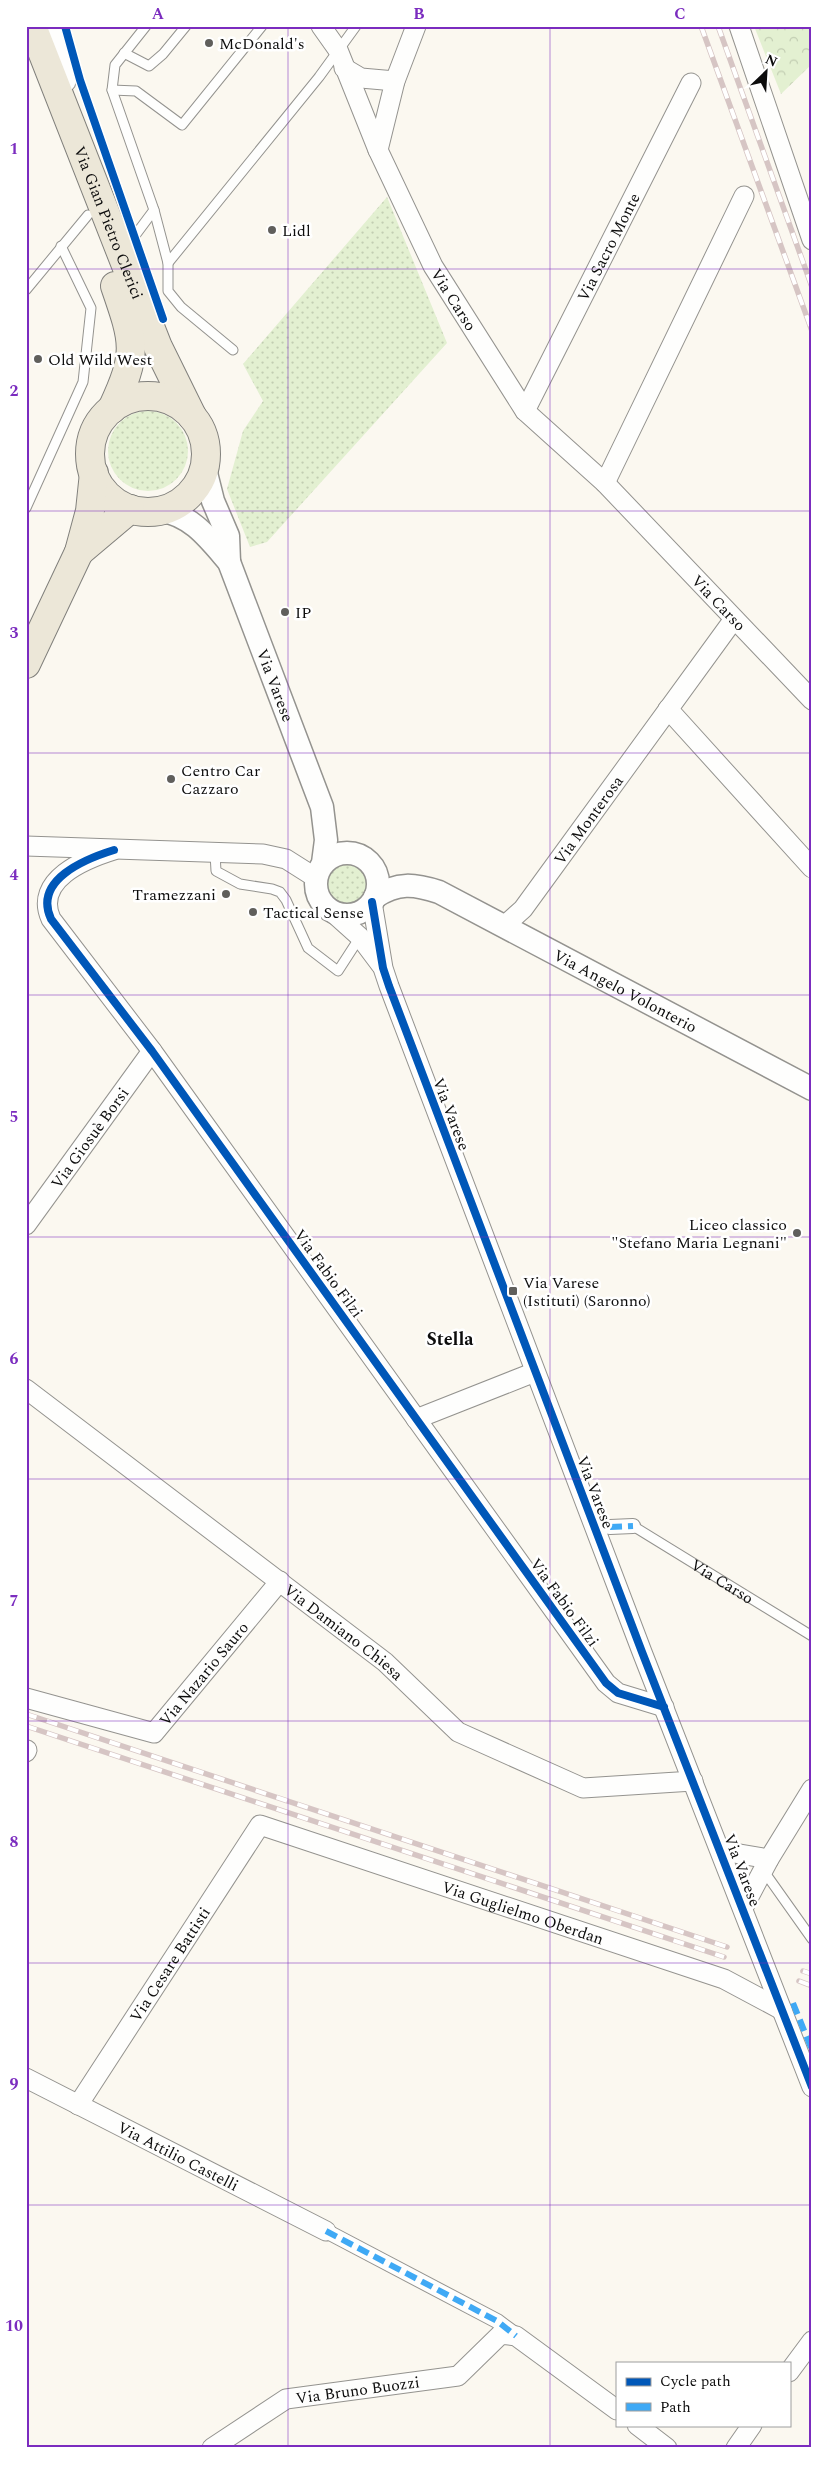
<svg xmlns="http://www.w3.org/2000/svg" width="838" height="2474" font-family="Spectral,serif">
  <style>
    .grass { fill: url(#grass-dots) }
    .park { fill: url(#park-crowns) }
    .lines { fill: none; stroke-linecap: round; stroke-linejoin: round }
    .service-casing { stroke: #94938f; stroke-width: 11 }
    .pedestrian-casing { stroke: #94938f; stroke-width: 16 }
    .minor-casing { stroke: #94938f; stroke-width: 21 }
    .tertiary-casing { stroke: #94938f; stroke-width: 25 }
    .primary-casing { stroke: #81807c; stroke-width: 30 }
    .service { stroke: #fefefd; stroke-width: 9 }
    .pedestrian { stroke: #fefefd; stroke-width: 14 }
    .minor { stroke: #fefefd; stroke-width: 19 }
    .tertiary { stroke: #fefefd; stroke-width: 22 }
    .primary { stroke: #ece7d8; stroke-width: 28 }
    .rail-casing { stroke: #d6c5c4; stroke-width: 5.5 }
    .rail { stroke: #fff; stroke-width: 4; stroke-dasharray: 11; stroke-linecap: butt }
    .quiet { stroke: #3fa9f5; stroke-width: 6; stroke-dasharray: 12 6; stroke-linecap: butt }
    .cycleway-casing { stroke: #fff; stroke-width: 11 }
    .cycleway { stroke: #0057b8; stroke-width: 8 }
    .grid { fill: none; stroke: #7b2cbf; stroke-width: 1; stroke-opacity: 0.55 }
    .poi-dot { fill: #605f5c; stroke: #fff; stroke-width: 2 }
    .labels { text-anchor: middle; stroke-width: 5; stroke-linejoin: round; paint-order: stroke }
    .poi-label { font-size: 16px; fill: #0d0d0d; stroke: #fff; text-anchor: start }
    .street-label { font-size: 16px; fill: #0d0d0d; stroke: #fff }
    .neighbourhood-label { font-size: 18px; font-weight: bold; fill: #0d0d0d; stroke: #fff }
    .neatline { fill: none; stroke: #7b2cbf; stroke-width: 2 }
    .grid-label { font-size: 16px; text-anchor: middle; font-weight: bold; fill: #7b2cbf }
  </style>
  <defs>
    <pattern id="grass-dots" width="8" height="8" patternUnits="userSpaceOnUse" patternTransform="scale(1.25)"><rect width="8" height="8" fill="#e3f0d1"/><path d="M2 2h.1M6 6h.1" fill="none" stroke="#c2cdb2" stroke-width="1.8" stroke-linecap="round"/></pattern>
    <pattern id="park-crowns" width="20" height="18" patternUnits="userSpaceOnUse" patternTransform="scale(1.25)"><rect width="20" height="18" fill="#e3f0d1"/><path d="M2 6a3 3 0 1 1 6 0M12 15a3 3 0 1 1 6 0" fill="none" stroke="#c2cdb2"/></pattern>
  </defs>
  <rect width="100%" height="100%" fill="#fbf8f0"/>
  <g class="grass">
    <polygon points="387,197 447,343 267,542 250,547 227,489 243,431 263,401 243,364"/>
    <circle cx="148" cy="451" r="40"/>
    <circle cx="346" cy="884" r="24"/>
  </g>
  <polygon class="park" points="754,26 812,26 812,64 781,94"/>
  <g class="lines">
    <g class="service-casing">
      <g id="service">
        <polyline points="146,26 115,65 112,90 154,210 168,263 168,291 181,307 233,350"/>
        <polyline points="124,53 149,66 163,54 186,26"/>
        <polyline points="112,90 136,91 182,125 262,26"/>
        <polyline points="125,249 154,210"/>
        <polyline points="168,263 319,77 356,26"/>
        <polyline points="26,290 88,215"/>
        <polyline points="26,508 83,382 91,308 61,246"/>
        <polyline points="215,853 216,871 240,884 272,889 280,892 286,900 308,948 338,971 360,937"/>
        <path id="s1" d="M 633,1526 L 812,1636"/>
        <polyline points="763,1870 812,1939"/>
      </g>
    </g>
    <g class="pedestrian-casing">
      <g id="pedestrian">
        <polyline points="610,1527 633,1526"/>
        <polyline points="326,2231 497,2321 516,2335"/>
      </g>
    </g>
    <g class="minor-casing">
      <g id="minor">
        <polyline points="50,26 66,82"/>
        <path id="s2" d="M 321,26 L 338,50 L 378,150 L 433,266 L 525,411 L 605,483 L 812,700"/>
        <polyline points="739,26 812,240"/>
        <polyline points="344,68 361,78 395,81"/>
        <polyline points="378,150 395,81 416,26"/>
        <path id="s3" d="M 525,411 L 691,83"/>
        <polyline points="605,483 744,196"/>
        <polyline points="668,709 812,868"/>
        <polyline points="26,846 263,854 286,859 316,878"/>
        <path d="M 114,850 C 85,859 33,880 51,919 L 152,1051 L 606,1683 L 618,1693 L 664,1707"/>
        <polyline points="372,902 383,968 389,986 642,1652 812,2087"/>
        <polyline points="331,911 360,937 381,965"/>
        <path id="s4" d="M 504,926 L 523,909 L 734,619"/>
        <path id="s5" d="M 26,1225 L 152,1051"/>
        <path id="s6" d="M 26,1389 L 385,1662 L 458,1732 L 583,1788 L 693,1781"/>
        <polyline points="416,1419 535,1372"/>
        <path id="s7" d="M 26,1698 L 154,1733 L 280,1581"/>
        <polyline points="26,1752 27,1750"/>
        <polyline points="722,1854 734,1853 769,1859"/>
        <polyline points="743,1908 769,1859 812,1789"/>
        <path id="s8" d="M 26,2078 L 326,2231"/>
        <path id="s9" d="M 78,2105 L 260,1825 L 724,1979 L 782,2010"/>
        <polyline points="789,2372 812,2341"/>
        <polyline points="637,2425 667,2448"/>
        <path id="s10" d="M 212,2448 L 286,2399 L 458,2376 L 501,2334 L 516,2336 L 617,2410"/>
        <polyline points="736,2448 752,2425"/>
      </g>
    </g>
    <g class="tertiary-casing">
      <g id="tertiary">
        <polyline points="205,469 213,501 228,536 229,562"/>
        <path id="s11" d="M 161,511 C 191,514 210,540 229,562 L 322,807 L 326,840 L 323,863"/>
        <circle cx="347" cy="884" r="31"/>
        <path id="s12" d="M 375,897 C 398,882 414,884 439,892 L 812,1089"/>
      </g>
    </g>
    <g class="primary-casing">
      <g id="primary">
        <path id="s13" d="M 32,26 L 158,347 L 192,416"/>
        <circle cx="148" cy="454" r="58"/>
        <path d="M 112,409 C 138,353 135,344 115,286"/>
        <polyline points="79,552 130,509"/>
        <polyline points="26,664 79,552 90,511 94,473"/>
      </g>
    </g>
    <use href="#service" class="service"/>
    <use href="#pedestrian" class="pedestrian"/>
    <use href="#minor" class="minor"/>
    <use href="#tertiary" class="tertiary"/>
    <use href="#primary" class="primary"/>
    <g class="rail-casing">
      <g id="rail">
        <polyline points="701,26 812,331"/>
        <polyline points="718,26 812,287"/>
        <polyline points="26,1714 727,1947"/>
        <polyline points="26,1726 724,1957"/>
        <polyline points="803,1971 812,1974"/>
        <polyline points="799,1981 812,1986"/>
      </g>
    </g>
    <use href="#rail" class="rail"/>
    <g class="quiet">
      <polyline points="610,1527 633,1526"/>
      <polyline points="793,2003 812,2050"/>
      <polyline points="326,2231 497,2321 516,2336"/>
    </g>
    <g class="cycleway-casing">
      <g id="cycleway">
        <polyline points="65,26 80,80 163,319"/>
        <path d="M 114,850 C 85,859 33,880 51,919 L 152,1051 L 606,1683 L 618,1693 L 664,1707"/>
        <polyline points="372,902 383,968 389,986 642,1652 812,2087"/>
      </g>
    </g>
    <use href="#cycleway" class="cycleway"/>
  </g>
  <path class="grid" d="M 288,26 L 288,2448M 550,26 L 550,2448M 26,269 L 812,269M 26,511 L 812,511M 26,753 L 812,753M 26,995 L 812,995M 26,1237 L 812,1237M 26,1479 L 812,1479M 26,1721 L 812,1721M 26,1963 L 812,1963M 26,2205 L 812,2205"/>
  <g class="poi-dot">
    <circle cx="209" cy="43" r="5"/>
    <circle cx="272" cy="230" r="5"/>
    <circle cx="38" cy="359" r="5"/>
    <circle cx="285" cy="612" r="5"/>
    <circle cx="171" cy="779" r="5"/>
    <circle cx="226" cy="894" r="5"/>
    <circle cx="253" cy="912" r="5"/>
    <circle cx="797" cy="1233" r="5"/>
    <rect x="508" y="1286" width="10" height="10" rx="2.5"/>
  </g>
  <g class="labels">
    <g class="poi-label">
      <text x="219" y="49">McDonald's</text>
      <text x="282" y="236">Lidl</text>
      <text x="48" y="365">Old Wild West</text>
      <text x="295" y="618">IP</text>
      <text x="181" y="776">Centro Car<tspan x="181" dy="18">Cazzaro</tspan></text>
      <text x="216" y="900" text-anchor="end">Tramezzani</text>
      <text x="263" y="918">Tactical Sense</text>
      <text x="787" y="1230" text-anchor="end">Liceo classico<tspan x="787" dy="18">"Stefano Maria Legnani"</tspan></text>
      <text x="523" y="1288">Via Varese<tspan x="523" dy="18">(Istituti) (Saronno)</tspan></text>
    </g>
    <g class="street-label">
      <text dy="6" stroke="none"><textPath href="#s13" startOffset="211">Via Gian Pietro Clerici</textPath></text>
      <text dy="6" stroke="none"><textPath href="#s3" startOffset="184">Via Sacro Monte</textPath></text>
      <text dy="6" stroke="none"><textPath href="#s2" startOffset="305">Via Carso</textPath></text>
      <text dy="6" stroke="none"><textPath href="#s2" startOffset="710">Via Carso</textPath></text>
      <text dy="6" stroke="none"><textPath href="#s11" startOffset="219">Via Varese</textPath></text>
      <text dy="6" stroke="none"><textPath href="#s4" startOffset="136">Via Monterosa</textPath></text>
      <text dy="6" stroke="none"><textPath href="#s12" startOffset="278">Via Angelo Volonterio</textPath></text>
      <text transform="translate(452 1114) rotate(69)" y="6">Via Varese</text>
      <text dy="6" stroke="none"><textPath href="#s5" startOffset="108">Via Giosuè Borsi</textPath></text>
      <text transform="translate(329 1273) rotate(54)" y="6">Via Fabio Filzi</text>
      <text transform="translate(596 1492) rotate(69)" y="6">Via Varese</text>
      <text dy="6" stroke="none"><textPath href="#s1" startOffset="105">Via Carso</textPath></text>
      <text transform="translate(565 1602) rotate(54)" y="6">Via Fabio Filzi</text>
      <text dy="6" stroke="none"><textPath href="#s6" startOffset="400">Via Damiano Chiesa</textPath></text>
      <text dy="6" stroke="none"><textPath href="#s7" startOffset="210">Via Nazario Sauro</textPath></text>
      <text transform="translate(743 1870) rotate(69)" y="6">Via Varese</text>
      <text dy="6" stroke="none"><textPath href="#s9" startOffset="611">Via Guglielmo Oberdan</textPath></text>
      <text dy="6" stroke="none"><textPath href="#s9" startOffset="168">Via Cesare Battisti</textPath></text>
      <text dy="6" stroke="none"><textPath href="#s8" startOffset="171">Via Attilio Castelli</textPath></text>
      <text dy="6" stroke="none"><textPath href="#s10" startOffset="161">Via Bruno Buozzi</textPath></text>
    </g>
    <g class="neighbourhood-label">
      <text x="450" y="1345">Stella</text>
    </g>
  </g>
  <rect width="838" height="2474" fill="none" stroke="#ffffff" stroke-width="55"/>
  <rect x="616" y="2362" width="175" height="65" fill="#ffffff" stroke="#9e9e9e"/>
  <rect x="626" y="2378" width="25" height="8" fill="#0057b8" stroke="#9e9e9e"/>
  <text x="660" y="2386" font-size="15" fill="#0d0d0d">Cycle path</text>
  <rect x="626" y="2403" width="25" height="8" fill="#3fa9f5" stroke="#9e9e9e"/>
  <text x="660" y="2412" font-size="15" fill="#0d0d0d">Path</text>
  <g transform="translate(766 72) rotate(25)" stroke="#ffffff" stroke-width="4" paint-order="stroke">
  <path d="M0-4L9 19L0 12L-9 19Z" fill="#0d0d0d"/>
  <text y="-8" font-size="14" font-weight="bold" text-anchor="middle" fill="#0d0d0d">N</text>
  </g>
  <rect x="28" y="28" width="782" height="2418" class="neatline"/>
  <g class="grid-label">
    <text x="158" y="19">A</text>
    <text x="419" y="19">B</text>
    <text x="680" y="19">C</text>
    <text x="14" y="154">1</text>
    <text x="14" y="396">2</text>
    <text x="14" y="638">3</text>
    <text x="14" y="880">4</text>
    <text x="14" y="1122">5</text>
    <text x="14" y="1364">6</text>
    <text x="14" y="1606">7</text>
    <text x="14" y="1847">8</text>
    <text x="14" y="2089">9</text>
    <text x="14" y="2331">10</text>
  </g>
</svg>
